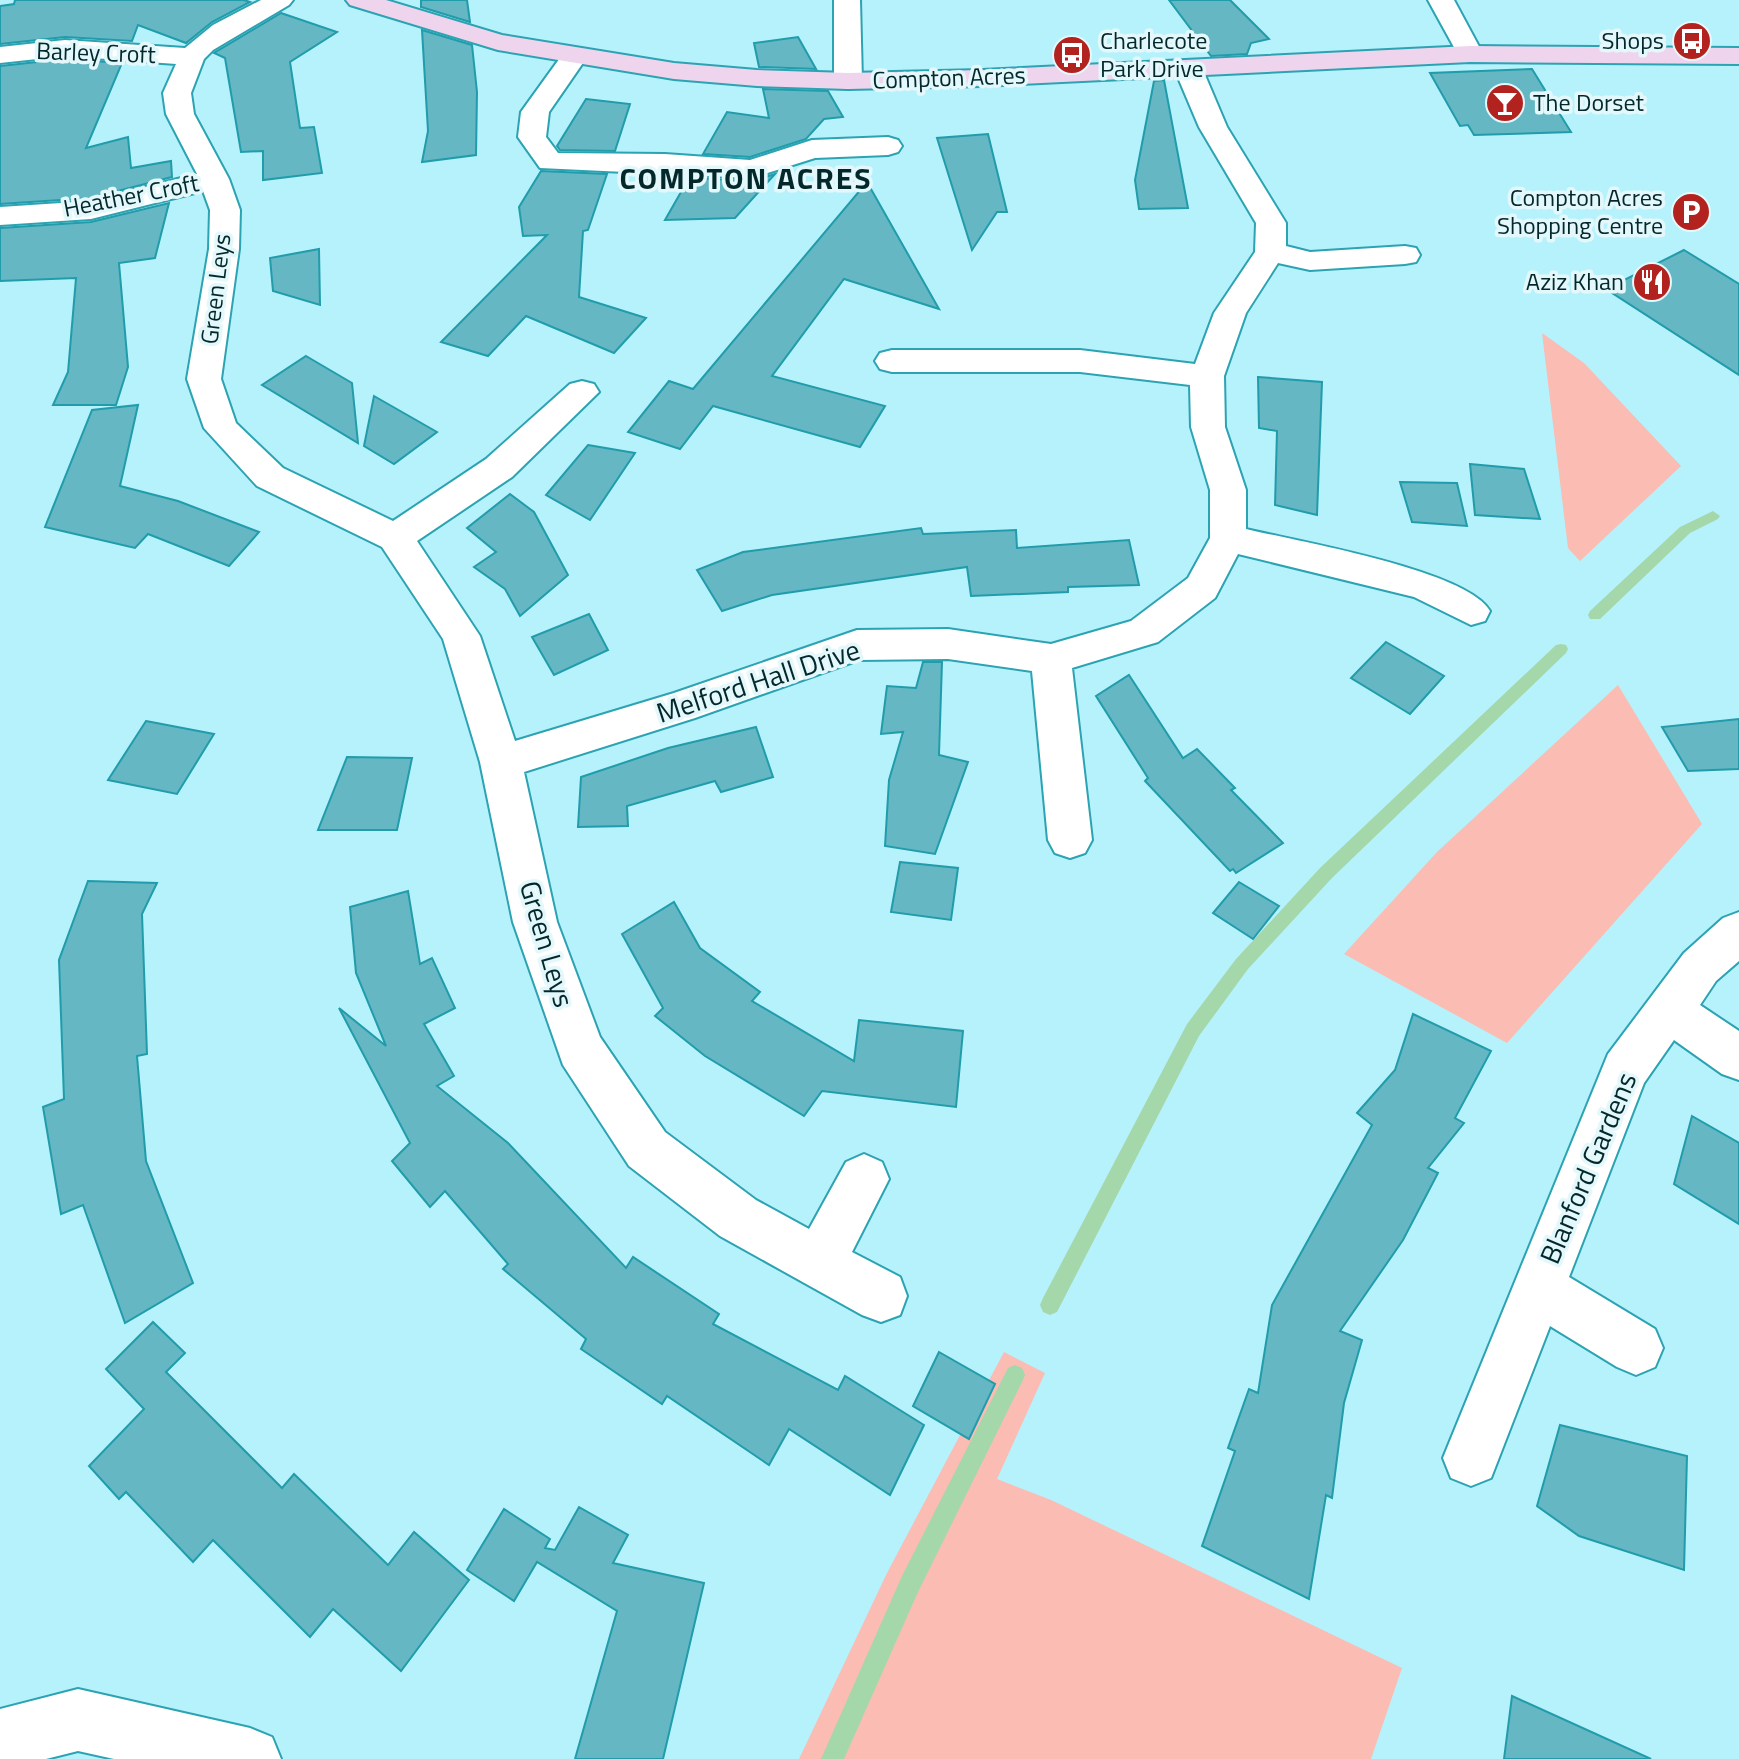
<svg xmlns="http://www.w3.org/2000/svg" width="1739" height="1759" font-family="'Titillium Web',sans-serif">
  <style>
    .green { fill: #fabcb3 }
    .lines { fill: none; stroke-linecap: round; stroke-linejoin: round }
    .stream { fill: #a4d8aa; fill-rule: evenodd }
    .building { fill: #64b7c3; stroke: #209cab; stroke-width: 2 }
    .street-casing { stroke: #2ca3b2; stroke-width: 4 }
    .secondary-casing { stroke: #2ca3b2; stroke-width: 4 }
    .street { fill: #fff; fill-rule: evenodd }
    .secondary { fill: #efd4ee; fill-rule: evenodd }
    .labels { text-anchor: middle; stroke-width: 7; stroke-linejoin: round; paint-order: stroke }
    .far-poi-label { font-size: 24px; fill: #03282c; stroke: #e4f8fb; text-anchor: end }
    .far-street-label { font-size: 24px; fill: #03282c; stroke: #e4f8fb }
    .street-label { font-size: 28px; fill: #03282c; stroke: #e4f8fb }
    .far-district-label { font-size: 30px; font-weight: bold; letter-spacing: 2px; fill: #03282c; stroke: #e4f8fb }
  </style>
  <rect width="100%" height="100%" fill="#b6f2fc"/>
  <g class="green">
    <polygon points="1542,333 1584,363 1681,466 1580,561 1568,548"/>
    <polygon points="1618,685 1702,824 1507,1043 1344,954 1437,852"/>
    <polygon points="1004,1352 1045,1373 997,1479 1051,1500 1402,1668 1371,1759 799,1759 887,1573"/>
  </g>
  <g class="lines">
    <g class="stream">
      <polygon points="1713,511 1720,516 1718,519 1690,533 1600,619 1590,619 1588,615 1590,611 1680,527"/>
      <polygon points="1561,644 1566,645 1568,649 1566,653 1332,878 1248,969 1199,1036 1057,1312 1050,1315 1043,1312 1040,1305 1043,1298 1187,1024 1236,959 1320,868 1556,645"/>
      <polygon points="1015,1365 1022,1368 1025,1375 1022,1382 918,1592 844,1759 821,1759 902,1576 1008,1368"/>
    </g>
  </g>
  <g class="building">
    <polygon points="15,0 244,0 250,2 212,22 186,43 138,25 132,41 65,37 0,44 0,6 14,4"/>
    <polygon points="421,0 467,0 470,22 421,7"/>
    <polygon points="1169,0 1230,0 1269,39 1251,43 1247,54 1211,56"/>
    <polygon points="281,13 337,32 290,62 300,128 314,127 322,173 263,180 263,151 241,152 225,58 214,53"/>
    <polygon points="422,30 472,45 477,92 476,155 422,162 428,131"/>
    <polygon points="798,37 816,69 759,67 754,43"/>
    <polygon points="65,59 122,63 86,148 128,137 131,168 171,161 172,177 91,198 0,204 0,66"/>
    <polygon points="1532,69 1571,132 1474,135 1468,125 1460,126 1430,73"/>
    <polygon points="1164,80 1188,208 1139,209 1135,180 1154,81"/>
    <polygon points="763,89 828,91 843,117 824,119 806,139 750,157 703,154 727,112 769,118"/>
    <polygon points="586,99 630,104 615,151 560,150 557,146"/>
    <polygon points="988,134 1007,212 997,212 972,250 937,138"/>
    <polygon points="541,171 607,174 588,230 583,231 579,297 646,318 614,353 526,316 488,356 441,342 547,235 523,236 519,207"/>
    <polygon points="775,174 735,218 665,220 689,178 752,181"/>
    <polygon points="867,182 939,309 844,279 772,376 885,406 860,447 713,406 680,449 628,432 669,381 693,389"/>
    <polygon points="169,203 155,258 119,263 128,367 116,405 53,405 68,372 76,278 0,281 0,228 91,222"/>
    <polygon points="319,249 320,305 273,291 270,258"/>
    <polygon points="1684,250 1739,284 1739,375 1606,289"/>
    <polygon points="306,356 352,383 358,443 262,385"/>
    <polygon points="1258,377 1322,382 1317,515 1275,505 1277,431 1259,428"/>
    <polygon points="374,396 437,432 394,464 364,446"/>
    <polygon points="138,405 120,486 178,501 259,532 229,566 148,534 135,548 45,527 92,410"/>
    <polygon points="588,445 635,453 590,520 546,495"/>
    <polygon points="1470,464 1524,469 1540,519 1475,515"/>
    <polygon points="1400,482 1457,483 1467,526 1412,522"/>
    <polygon points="510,494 534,512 568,575 520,616 505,589 474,567 496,552 467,528"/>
    <polygon points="921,528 923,534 1016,530 1017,548 1129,540 1139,585 1068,587 1068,592 971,596 967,567 772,595 722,611 697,570 743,552"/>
    <polygon points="589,614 608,650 554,675 532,637"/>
    <polygon points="1386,642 1444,676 1410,714 1351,678"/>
    <polygon points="923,662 942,662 939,755 968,762 935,854 885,846 889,780 903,732 881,734 887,686 916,688"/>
    <polygon points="1129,675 1183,758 1197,749 1235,788 1231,790 1283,843 1236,873 1233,869 1230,871 1145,781 1148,778 1096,696"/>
    <polygon points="1739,719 1739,769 1688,771 1662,727"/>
    <polygon points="146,721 214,734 177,794 108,780"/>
    <polygon points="756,727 773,777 721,792 715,781 627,806 628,826 578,827 581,777 668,748"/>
    <polygon points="347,757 412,758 397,830 318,830"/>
    <polygon points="900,862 958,868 951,920 891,912"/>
    <polygon points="88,881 157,883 142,914 147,1054 137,1056 146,1161 193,1283 125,1323 83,1205 61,1214 43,1107 64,1099 59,960"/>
    <polygon points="1239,882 1279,906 1253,939 1213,913"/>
    <polygon points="408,891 420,964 432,958 455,1008 424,1024 454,1076 437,1086 508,1143 626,1268 633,1257 719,1314 713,1324 838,1390 845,1376 924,1425 890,1495 789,1429 769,1465 667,1396 662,1404 581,1349 586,1339 503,1269 508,1264 445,1191 430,1207 392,1161 410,1143 339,1008 386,1046 356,973 350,907"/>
    <polygon points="674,902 700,948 760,992 752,1001 854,1061 859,1020 963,1031 956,1107 822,1091 804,1116 705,1056 655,1016 663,1008 622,934"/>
    <polygon points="1413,1014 1491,1051 1455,1118 1464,1123 1428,1168 1438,1173 1403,1240 1340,1331 1362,1340 1344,1403 1332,1498 1326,1495 1309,1599 1202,1546 1235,1451 1228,1448 1249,1389 1258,1393 1272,1305 1372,1125 1357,1113 1395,1070"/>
    <polygon points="1692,1116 1739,1143 1739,1224 1674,1184"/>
    <polygon points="153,1322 185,1353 166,1372 282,1488 294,1474 388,1565 414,1532 469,1580 401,1671 333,1609 310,1637 213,1540 193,1562 126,1492 119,1499 89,1466 144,1409 106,1369"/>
    <polygon points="939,1352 995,1384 969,1439 913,1406"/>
    <polygon points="1560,1425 1687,1456 1684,1570 1579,1536 1537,1506"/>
    <polygon points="579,1507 628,1535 613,1563 704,1583 663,1759 575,1759 617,1611 537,1562 514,1601 467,1570 504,1509 550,1539 545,1548 555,1550"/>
    <polygon points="1512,1696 1651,1759 1504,1759"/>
  </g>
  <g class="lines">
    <g class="street-casing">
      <g id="street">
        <path d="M 261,0 L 293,0 L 289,5 L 213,50 L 204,59 L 191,93 L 194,114 L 229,179 L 240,210 L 239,249 L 221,379 L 236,423 L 283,468 L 393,521 L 486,459 L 570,384 L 582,381 L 594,384 L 599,392 L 512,477 L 417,541 L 480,636 L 515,741 L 674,693 L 857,630 L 948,629 L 1051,644 L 1131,621 L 1188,578 L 1210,538 L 1210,490 L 1191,427 L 1190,385 L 1080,372 L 892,372 L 880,369 L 875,361 L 880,353 L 892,350 L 1080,350 L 1195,364 L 1214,313 L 1255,252 L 1256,223 L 1199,127 L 1174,68 L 1178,62 L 1198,62 L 1202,68 L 1227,127 L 1286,223 L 1286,246 L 1310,252 L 1405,246 L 1416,248 L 1420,255 L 1416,262 L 1405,264 L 1310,270 L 1278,263 L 1246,313 L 1224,376 L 1225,427 L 1246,490 L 1246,529 C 1296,541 1467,570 1490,611 L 1485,621 L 1471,625 L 1414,597 L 1238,554 L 1215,598 L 1158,642 L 1072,668 L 1092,840 L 1085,853 L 1070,858 L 1055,853 L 1048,840 L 1032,671 L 948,659 L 859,660 L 695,718 L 524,772 L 557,922 L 600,1037 L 665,1132 L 756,1200 L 809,1229 L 846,1162 L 864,1154 L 882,1162 L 889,1179 L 852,1252 L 900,1277 L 907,1296 L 900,1315 L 881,1322 L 862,1315 L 720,1236 L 629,1166 L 563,1065 L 513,922 L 480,762 L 443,639 L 382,547 L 257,486 L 204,428 L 187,379 L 209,249 L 210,210 L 203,191 L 91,219 L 0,225 L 0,207 L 91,201 L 197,174 L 166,114 L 163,93 L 176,64 L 65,56 L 0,63 L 0,47 L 65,40 L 185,48 L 213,25 Z"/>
        <polygon points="834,0 860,0 862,81 858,87 848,89 838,87 834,81"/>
        <polygon points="1428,0 1454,0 1483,54 1479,60 1461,60"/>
        <polygon points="574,49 583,51 587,57 549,112 546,137 558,153 665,154 750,160 812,140 888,137 898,140 902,146 898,152 888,155 815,158 752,178 540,168 518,137 521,112 565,51"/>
        <polygon points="1739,912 1739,961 1716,981 1700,1005 1739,1031 1739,1080 1722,1074 1674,1040 1644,1083 1569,1277 1655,1329 1663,1348 1655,1367 1636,1375 1617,1367 1550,1326 1491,1478 1471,1486 1451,1478 1443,1458 1608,1054 1684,953 1723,918"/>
        <polygon points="78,1689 250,1728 272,1737 281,1759 114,1759 78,1751 46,1759 0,1759 0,1709"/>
      </g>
    </g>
    <g class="secondary-casing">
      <polygon id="secondary" points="346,0 386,0 502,35 674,63 757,70 848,73 982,70 1470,46 1739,48 1739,64 1470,62 982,86 848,89 757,86 674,79 498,50 350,5"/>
    </g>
    <use href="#street" class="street"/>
    <use href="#secondary" class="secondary"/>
  </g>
  <defs>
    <g id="bus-disc" transform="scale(2)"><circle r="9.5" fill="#b2221e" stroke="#e4f8fb"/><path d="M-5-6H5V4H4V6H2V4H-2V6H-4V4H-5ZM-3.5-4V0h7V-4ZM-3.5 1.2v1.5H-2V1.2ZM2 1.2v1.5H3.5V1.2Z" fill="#fff"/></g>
    <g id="bar-disc" transform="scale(2)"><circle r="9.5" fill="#b2221e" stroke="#e4f8fb"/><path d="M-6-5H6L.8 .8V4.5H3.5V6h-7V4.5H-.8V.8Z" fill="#fff"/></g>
    <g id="parking-disc" transform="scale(2)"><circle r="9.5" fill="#b2221e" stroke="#e4f8fb"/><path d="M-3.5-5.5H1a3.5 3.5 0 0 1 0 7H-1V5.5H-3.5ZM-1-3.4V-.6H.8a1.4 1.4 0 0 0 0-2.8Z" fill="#fff"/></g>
    <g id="restaurant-disc" transform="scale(2)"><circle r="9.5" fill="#b2221e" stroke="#e4f8fb"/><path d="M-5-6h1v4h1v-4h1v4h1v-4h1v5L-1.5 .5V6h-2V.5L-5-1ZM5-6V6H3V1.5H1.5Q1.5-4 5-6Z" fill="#fff"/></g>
  </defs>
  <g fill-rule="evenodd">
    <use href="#bus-disc" x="1692" y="41"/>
    <use href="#bus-disc" x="1072" y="55"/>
    <use href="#bar-disc" x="1505" y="103"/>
    <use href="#parking-disc" x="1691" y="212"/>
    <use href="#restaurant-disc" x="1652" y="282"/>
  </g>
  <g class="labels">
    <g class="far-poi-label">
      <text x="1100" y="49" text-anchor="start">Charlecote<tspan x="1100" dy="28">Park Drive</tspan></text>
      <text x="1664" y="49">Shops</text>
      <text x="1533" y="111" text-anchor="start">The Dorset</text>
      <text x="1663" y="206">Compton Acres<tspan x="1663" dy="28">Shopping Centre</tspan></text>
      <text x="1624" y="290">Aziz Khan</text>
    </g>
    <g class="far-street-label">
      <text transform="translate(96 53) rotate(2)" y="8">Barley Croft</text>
      <text transform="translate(949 78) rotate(-2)" y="8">Compton Acres</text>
      <text transform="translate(131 196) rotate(-11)" y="8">Heather Croft</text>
      <text transform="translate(216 289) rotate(-83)" y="8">Green Leys</text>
    </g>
    <g class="street-label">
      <text transform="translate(758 681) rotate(-18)" y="10">Melford Hall Drive</text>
      <text transform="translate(547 944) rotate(74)" y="10">Green Leys</text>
      <text transform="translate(1588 1168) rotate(-67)" y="10">Blanford Gardens</text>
    </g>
    <g class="far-district-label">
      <text x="746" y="189">COMPTON ACRES</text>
    </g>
  </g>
</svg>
